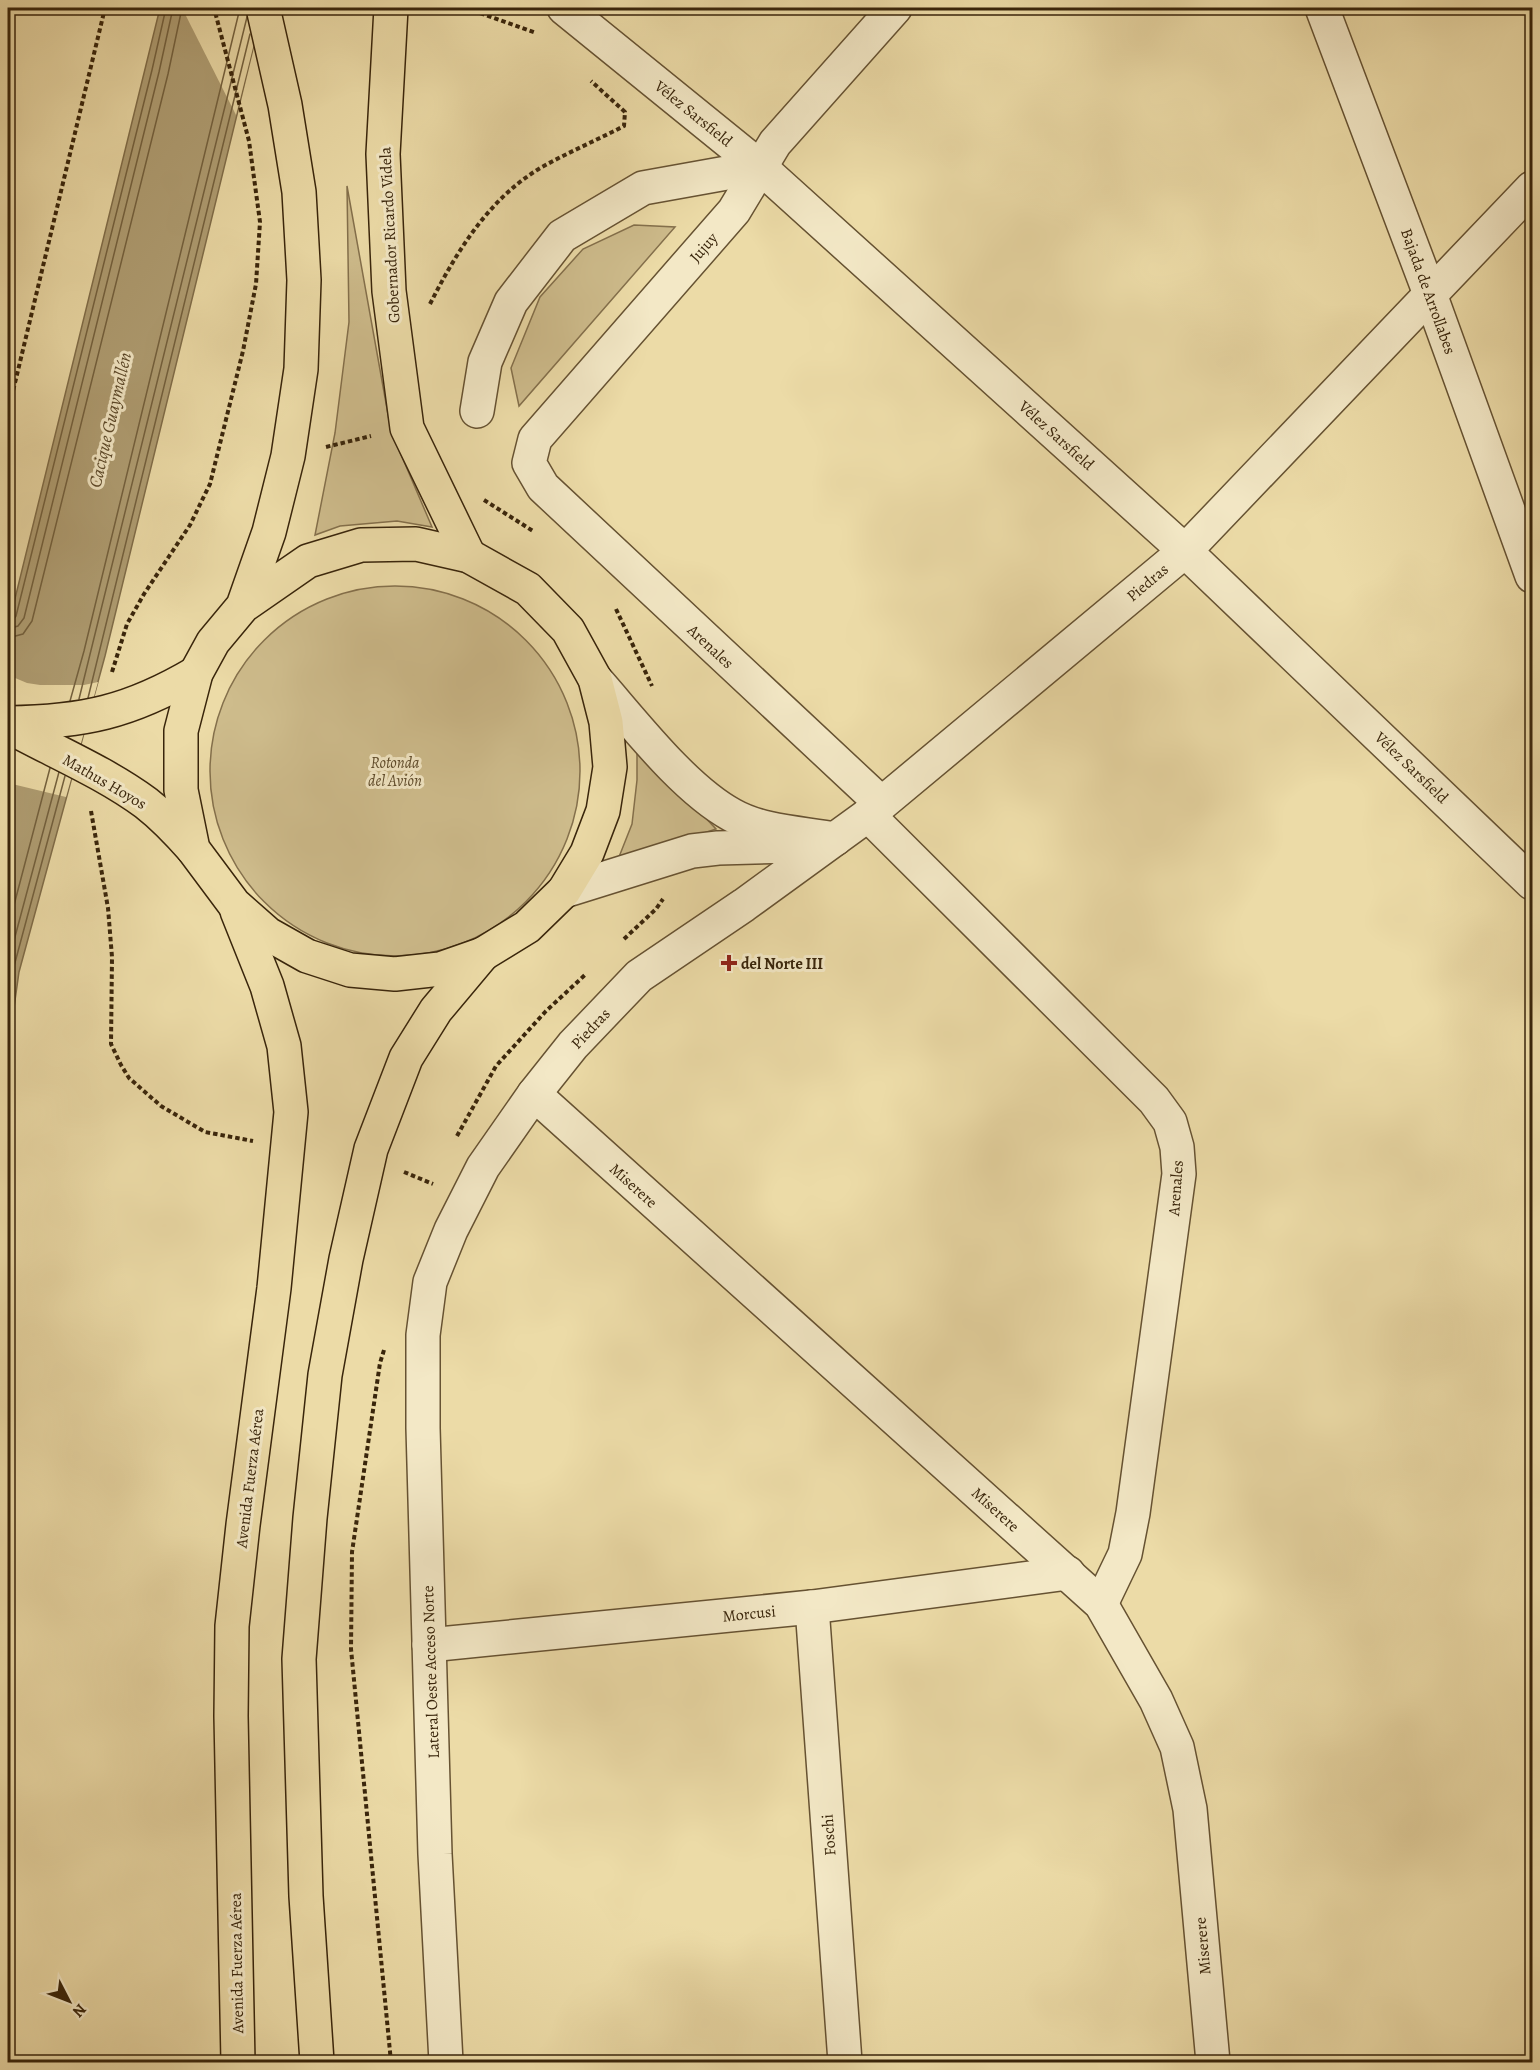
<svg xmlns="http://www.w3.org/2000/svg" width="1540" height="2070" font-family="Alegreya,serif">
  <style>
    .green { fill: #cebc8c; stroke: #84704c; stroke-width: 1.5 }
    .water { fill: #af9d72; stroke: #806d49; stroke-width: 1.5 }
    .pier { fill: #ecdba7 }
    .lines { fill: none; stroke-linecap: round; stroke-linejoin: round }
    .shore { stroke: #74613e; stroke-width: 1.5 }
    .minor-casing { stroke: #665232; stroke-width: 36 }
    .major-casing { stroke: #39250b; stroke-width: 36 }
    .highway-casing { stroke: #39250b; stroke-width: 36 }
    .path { stroke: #39250b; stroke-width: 4; stroke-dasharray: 4.5 3; stroke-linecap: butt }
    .minor { stroke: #f3e8c6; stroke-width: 33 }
    .major { stroke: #ecdba7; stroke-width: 33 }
    .highway { stroke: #ecdba7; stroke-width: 33 }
    .poi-dot { fill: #8f2418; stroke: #f3e8c6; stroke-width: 2 }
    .labels { text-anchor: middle; stroke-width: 6; stroke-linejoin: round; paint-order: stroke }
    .street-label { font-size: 16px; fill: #39250b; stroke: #f3e8c6 }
    .park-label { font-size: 16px; font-style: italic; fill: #5e4b2b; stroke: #f3e8c6 }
    .poi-label { font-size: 16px; font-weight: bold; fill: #39250b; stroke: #f3e8c6; text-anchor: start }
    .water-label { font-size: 18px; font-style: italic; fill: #5c492a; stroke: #f3e8c6 }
  </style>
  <rect width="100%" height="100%" fill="#ecdba7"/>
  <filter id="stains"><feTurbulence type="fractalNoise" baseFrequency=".00333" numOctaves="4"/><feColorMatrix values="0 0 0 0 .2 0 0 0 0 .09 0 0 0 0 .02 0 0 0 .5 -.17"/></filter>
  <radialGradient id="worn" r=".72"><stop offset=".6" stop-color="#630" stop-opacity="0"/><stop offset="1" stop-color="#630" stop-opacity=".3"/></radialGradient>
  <g class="green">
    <polygon points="347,186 391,431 432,527 397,521 340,526 315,535 335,433 349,322"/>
    <polygon points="634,225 675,227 519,406 511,368 540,297 583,249"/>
    <circle cx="395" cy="771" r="185"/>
    <polygon points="637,745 716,829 617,862 632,824 637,780"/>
  </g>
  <polygon class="water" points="160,8 263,8 105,656 19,972 8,1050 8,627"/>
  <g class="pier">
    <polygon points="182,8 263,8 236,115"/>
    <polygon points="8,675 27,683 40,685 84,685 98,682 66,797 8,783"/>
  </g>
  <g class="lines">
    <g class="shore">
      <polyline points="8,621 13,620 16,616 152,70 166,8"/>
      <polyline points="8,629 18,626 24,618 159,72 173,8"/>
      <polyline points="8,638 23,634 32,621 168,74 182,8"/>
      <polyline points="88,698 250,34"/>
      <polyline points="79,699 247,17"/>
      <polyline points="70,701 84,651 240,8"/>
      <polyline points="8,928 50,768"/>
      <polyline points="8,963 59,772"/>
      <polyline points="8,1009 13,970 65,776"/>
    </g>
    <g class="minor-casing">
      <g id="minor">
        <polyline points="564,8 760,167 1185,551 1532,883"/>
        <polyline points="1322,8 1430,294 1532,576"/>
        <polyline points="477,411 485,362 511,302 562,236 643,188 760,167"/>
        <path d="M 595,679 C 633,722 683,788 732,815 C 762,832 802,833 835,839"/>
        <polyline points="881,803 543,487 529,463 535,439 734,211 775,143 895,8"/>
        <polyline points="868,815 1154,1100 1170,1122 1177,1147 1179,1174 1133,1513 1125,1554 1101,1604"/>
        <polyline points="564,891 692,851 718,848 795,846"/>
        <polyline points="534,1094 1101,1604 1156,1700 1177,1747 1190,1809 1213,2062"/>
        <polyline points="812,1607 845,2062"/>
        <polyline points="429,1645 812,1607 1068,1573"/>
        <polyline points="446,2062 435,1854 423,1428 423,1335 430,1282 451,1230 483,1167 534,1094 573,1045 639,976 744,905 868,815 1185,551 1532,188"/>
      </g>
    </g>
    <g class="major-casing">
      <g id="major">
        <path d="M 8,723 C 83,722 130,712 196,673"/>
        <path d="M 8,726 C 53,751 104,772 146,803 C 164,817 179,833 193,849"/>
      </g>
    </g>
    <g class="highway-casing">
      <g id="highway">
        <polyline points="391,8 383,154 389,291 407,428 469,556"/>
        <polyline points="243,606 308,561 361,545 416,544 469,556 528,589 568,630 595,679 606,722 610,767 603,811 587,853 564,891 527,927 483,954 440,969 395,974 350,970 307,956 268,934 234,904 193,849 181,790 181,731 196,673 213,642 243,606 269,532 288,456 301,369 304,280 299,192 285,105 263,8"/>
        <polyline points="237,911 267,986 284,1046 291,1112 274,1288 243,1525 232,1626 231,1716 238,2062"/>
        <polyline points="317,2062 306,1896 299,1659 310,1518 325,1375 346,1259 371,1149 406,1058 436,1010 483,954"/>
      </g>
    </g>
    <g class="path">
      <polyline points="466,8 536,33"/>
      <path d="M 430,304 C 457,251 489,198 542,167 C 569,152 597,140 624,126 L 625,112 L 591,81"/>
      <polyline points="8,412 105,8"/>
      <polyline points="326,447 371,436"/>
      <polyline points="484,500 533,531"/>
      <polyline points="616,609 652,686"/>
      <polyline points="112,672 127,624 144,594 190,525 210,484 243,351 256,284 260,222 249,141 214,8"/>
      <polyline points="91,811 108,908 112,957 111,1044 121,1065 129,1078 161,1106 205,1132 253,1141"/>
      <polyline points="624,939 656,909 663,899"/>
      <polyline points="457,1136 496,1066 546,1011 586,974"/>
      <polyline points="404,1172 433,1184"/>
      <polyline points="384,1350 380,1363 352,1552 351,1649 391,2062"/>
    </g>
    <use href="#minor" class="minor"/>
    <use href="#major" class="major"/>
    <use href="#highway" class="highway"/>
  </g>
  <path class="poi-dot" d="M726 954h6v6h6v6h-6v6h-6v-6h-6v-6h6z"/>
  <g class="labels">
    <g class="street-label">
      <text transform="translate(694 113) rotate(39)" y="6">Vélez Sarsfield</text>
      <text transform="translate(389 235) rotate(-93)" y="6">Gobernador Ricardo Videla</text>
      <text transform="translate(703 247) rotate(-49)" y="6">Jujuy</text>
      <text transform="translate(1429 291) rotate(70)" y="6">Bajada de Arrollabes</text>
      <text transform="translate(1057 435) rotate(42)" y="6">Vélez Sarsfield</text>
      <text transform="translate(1147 582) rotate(-40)" y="6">Piedras</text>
      <text transform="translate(711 646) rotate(43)" y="6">Arenales</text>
      <text transform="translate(1412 767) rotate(44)" y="6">Vélez Sarsfield</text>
      <text transform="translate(105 781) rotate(30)" y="6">Mathus Hoyos</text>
      <text transform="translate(590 1028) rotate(-47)" y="6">Piedras</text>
      <text transform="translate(634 1185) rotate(42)" y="6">Miserere</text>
      <text transform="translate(1175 1188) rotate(-86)" y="6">Arenales</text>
      <text transform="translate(249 1478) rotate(-83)" y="6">Avenida Fuerza Aérea</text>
      <text transform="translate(996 1509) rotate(42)" y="6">Miserere</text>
      <text transform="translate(749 1613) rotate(-6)" y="6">Morcusi</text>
      <text transform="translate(430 1672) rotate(-92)" y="6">Lateral Oeste Acceso Norte</text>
      <text transform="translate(828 1835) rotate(-94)" y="6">Foschi</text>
      <text transform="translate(1202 1946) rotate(-95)" y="6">Miserere</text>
      <text transform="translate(236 1963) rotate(-91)" y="6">Avenida Fuerza Aérea</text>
    </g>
    <g class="park-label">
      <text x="395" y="768">Rotonda<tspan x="395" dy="18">del Avión</tspan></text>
    </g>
    <g class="poi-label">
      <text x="741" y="969">del Norte III</text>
    </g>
    <g class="water-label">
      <text transform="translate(110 420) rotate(-77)" y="6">Cacique Guaymallén</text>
    </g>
  </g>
  <rect width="1540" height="2070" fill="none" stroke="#ecdba7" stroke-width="30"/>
  <rect x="9" y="9" width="1522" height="2052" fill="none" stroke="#39250b" stroke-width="3"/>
  <rect x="15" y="15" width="1510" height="2040" fill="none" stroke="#39250b" stroke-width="1.5"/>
  <g transform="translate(69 2001) rotate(132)" stroke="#f3e8c6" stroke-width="4.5" paint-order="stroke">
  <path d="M0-4.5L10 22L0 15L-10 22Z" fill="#39250b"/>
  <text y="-9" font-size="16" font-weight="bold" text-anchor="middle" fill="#39250b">N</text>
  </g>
  <rect width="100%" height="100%" filter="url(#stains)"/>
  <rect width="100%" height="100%" fill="url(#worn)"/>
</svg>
